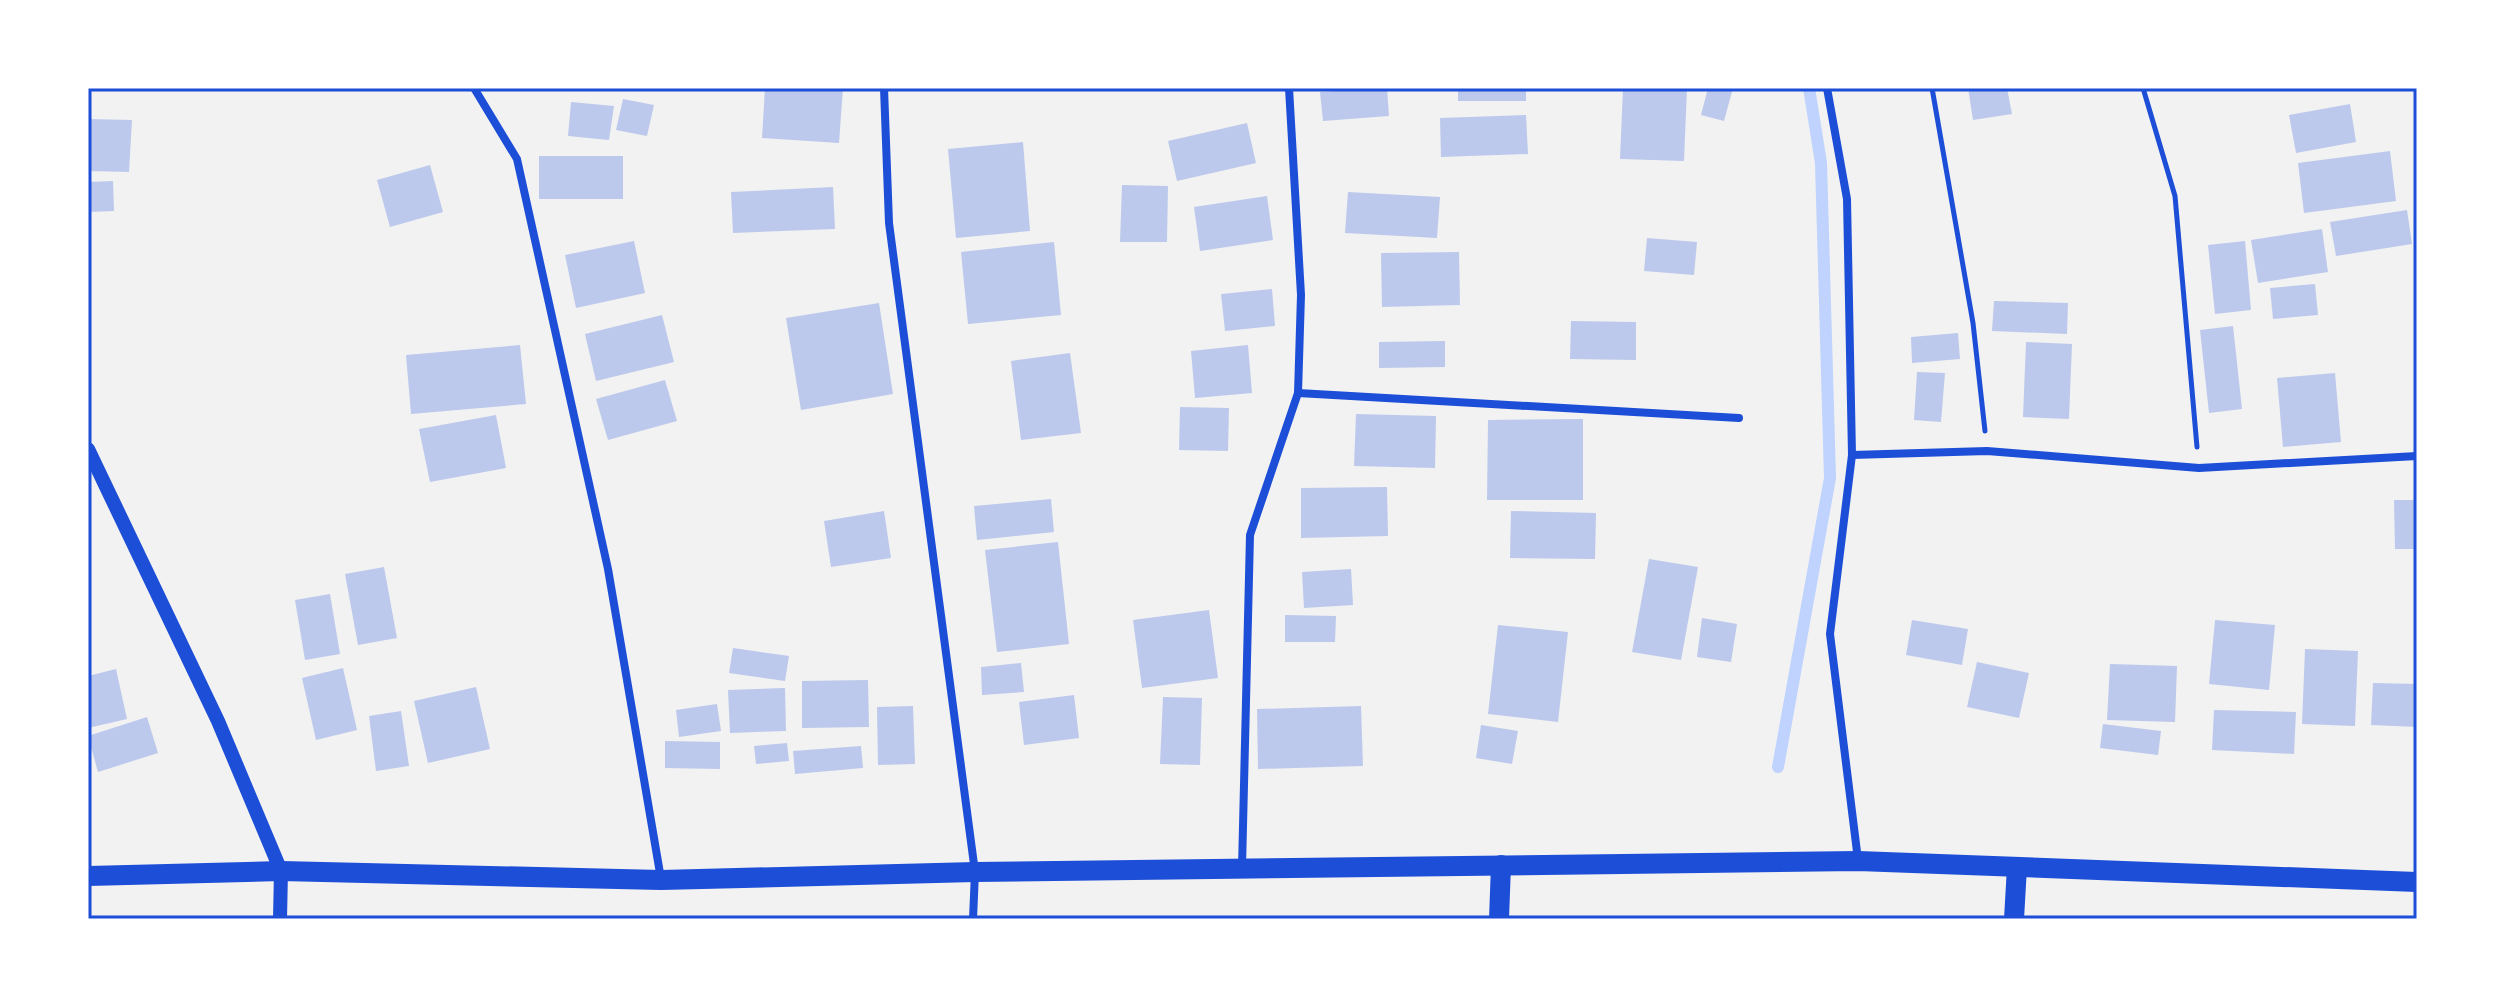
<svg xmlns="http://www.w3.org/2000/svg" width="2505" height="1007" font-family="'Source Sans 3',sans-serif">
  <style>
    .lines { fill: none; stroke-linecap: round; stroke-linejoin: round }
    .stream { stroke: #bfd3fe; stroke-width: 12 }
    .building { fill: #bdc9ec }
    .path { stroke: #1d4ed8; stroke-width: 5 }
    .minor { stroke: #1d4ed8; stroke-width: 8 }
    .tertiary { stroke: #1d4ed8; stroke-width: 14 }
    .primary { stroke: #1d4ed8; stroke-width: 20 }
    .neatline { fill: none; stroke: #1d4ed8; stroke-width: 3 }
  </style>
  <rect width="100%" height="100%" fill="#f2f2f2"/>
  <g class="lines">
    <polyline class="stream" points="1778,767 1830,478 1821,163 1809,88"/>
  </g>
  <g class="building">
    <polygon points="765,88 843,88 839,143 762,138"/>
    <polygon points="1387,88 1389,116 1323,121 1320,92"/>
    <rect x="1458" y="88" width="68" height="13"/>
    <polygon points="1623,88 1687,88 1684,161 1620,159"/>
    <polygon points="1708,88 1733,88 1724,121 1701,115"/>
    <polygon points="1968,88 2007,88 2012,114 1973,120"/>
    <polygon points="623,99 654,105 647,136 616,130"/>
    <polygon points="571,102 614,106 609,140 568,136"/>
    <polygon points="2350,104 2356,142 2296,153 2289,115"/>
    <polygon points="1526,115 1528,154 1441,157 1440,118"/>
    <polygon points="88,119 132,120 129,172 88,171"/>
    <polygon points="1247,123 1256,163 1177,181 1168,141"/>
    <polygon points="1023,142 1030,231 956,238 948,149"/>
    <polygon points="2390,151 2396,201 2304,213 2298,163"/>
    <rect x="539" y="156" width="84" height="43"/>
    <polygon points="430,165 443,212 390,227 377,180"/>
    <polygon points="113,181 114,211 88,212 88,182"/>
    <polygon points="1122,185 1168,186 1167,242 1120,242"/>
    <polygon points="833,187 835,229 733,233 731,192"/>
    <polygon points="1348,192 1440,197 1437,238 1345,233"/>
    <polygon points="1267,196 1273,240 1200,251 1194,207"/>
    <polygon points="2407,210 2412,244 2336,256 2330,222"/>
    <polygon points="2322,229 2328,272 2258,283 2251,240"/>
    <polygon points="1647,238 1697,242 1694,275 1644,271"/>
    <polygon points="634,241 645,293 576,308 565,255"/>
    <polygon points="2245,241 2251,310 2215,314 2208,245"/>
    <polygon points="1054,242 1061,315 968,324 961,252"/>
    <polygon points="1459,252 1460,305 1382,307 1381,253"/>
    <polygon points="2315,284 2318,315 2273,319 2270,288"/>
    <polygon points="1272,289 1275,326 1225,331 1221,294"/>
    <polygon points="1994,301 2068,303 2067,334 1992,331"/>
    <polygon points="879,303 893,394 801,410 786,318"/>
    <polygon points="662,315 674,362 596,381 585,334"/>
    <polygon points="1571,321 1636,322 1636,360 1570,359"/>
    <polygon points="2233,326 2242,409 2209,413 2200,330"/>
    <polygon points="1958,333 1960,359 1912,363 1911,337"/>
    <polygon points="1445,341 1445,367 1379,368 1379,342"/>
    <polygon points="2026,342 2072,344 2069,419 2023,417"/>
    <polygon points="520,345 526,404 411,414 406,355"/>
    <polygon points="1248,345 1252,393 1195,398 1191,351"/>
    <polygon points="1070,353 1081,433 1021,440 1011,361"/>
    <polygon points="1917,372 1945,373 1941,422 1914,420"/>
    <polygon points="2335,373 2341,442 2283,447 2277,378"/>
    <polygon points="665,380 677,421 608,440 596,399"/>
    <polygon points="1180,407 1229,408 1228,451 1179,450"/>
    <polygon points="1356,414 1436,416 1435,468 1354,466"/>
    <polygon points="496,415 506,468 430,482 419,429"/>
    <polygon points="1583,419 1583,500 1487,500 1488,420"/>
    <polygon points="1387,487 1388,536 1301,538 1301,488"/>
    <polygon points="1051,499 1054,532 977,540 974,506"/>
    <polygon points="2394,500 2417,500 2417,549 2395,549"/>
    <polygon points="884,511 891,558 831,567 824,521"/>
    <polygon points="1511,511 1596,513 1595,559 1510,558"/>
    <polygon points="1058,542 1069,644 997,652 985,550"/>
    <polygon points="1649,559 1698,567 1681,660 1632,652"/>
    <polygon points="384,567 397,638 358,645 345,574"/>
    <polygon points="1351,569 1353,605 1304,608 1302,572"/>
    <polygon points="330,594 340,654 305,660 295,600"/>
    <polygon points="1209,610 1218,678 1142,688 1133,620"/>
    <polygon points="1285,615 1336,616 1335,642 1285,642"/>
    <polygon points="1702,618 1737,624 1731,662 1697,657"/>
    <polygon points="1912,620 1968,629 1962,665 1906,655"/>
    <polygon points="2215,620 2275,625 2269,690 2209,684"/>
    <polygon points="1498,625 1568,632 1558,722 1488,714"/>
    <polygon points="733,648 789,656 785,681 729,673"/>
    <polygon points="2305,649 2358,651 2355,726 2302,724"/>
    <polygon points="1977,662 2029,673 2019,718 1967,707"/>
    <polygon points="1021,663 1024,692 982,695 981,667"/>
    <polygon points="2110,664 2177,666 2175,722 2107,720"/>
    <polygon points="343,668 357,730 316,740 302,678"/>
    <polygon points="116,669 127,719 88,728 88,676"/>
    <polygon points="868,680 869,727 802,728 802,681"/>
    <polygon points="2373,683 2417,684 2417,727 2371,725"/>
    <polygon points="476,687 490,749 428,763 414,701"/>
    <polygon points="785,688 786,731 730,733 728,690"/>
    <polygon points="1074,695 1079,738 1024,745 1019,702"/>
    <polygon points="1163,697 1202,698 1200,765 1160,764"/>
    <polygon points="717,704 721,731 679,737 676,710"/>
    <polygon points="913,706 915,764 878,765 877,707"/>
    <polygon points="1361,706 1363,766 1258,769 1257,709"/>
    <polygon points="2214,710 2296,712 2294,754 2212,750"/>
    <polygon points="401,711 409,766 376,771 369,716"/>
    <polygon points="147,717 158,753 98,772 88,736"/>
    <polygon points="2103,724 2161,731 2158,755 2100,748"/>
    <polygon points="1481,725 1518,731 1512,764 1476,758"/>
    <polygon points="665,741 720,742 720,769 665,768"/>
    <polygon points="787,743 789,761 756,764 754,746"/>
    <polygon points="861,746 863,768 795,774 793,751"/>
  </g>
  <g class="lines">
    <g class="path">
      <polyline points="1932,88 1973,323 1985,431"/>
      <polyline points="2143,88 2175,196 2197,447"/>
    </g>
    <g class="minor">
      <polyline points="474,88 517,159 608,569 661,879"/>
      <polyline points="884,88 889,223 975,872 973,919"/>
      <polyline points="1827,88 1847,199 1852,455 1830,634 1858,860"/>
      <polyline points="1298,393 1739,418"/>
      <polyline points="1852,455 1987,451 2199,468 2417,456"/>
      <polyline points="1242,868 1250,535 1298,393 1301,295 1289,88"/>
    </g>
    <polyline class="tertiary" points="88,449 218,721 281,871 280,919"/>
    <g class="primary">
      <polyline points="88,876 281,871 661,880 975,872 1858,861 2417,882"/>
      <polyline points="1499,919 1501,865"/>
      <polyline points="2014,919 2017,867"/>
    </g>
  </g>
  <rect width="2505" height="1007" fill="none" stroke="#ffffff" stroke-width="180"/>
  <rect x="90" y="90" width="2325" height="827" class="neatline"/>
</svg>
